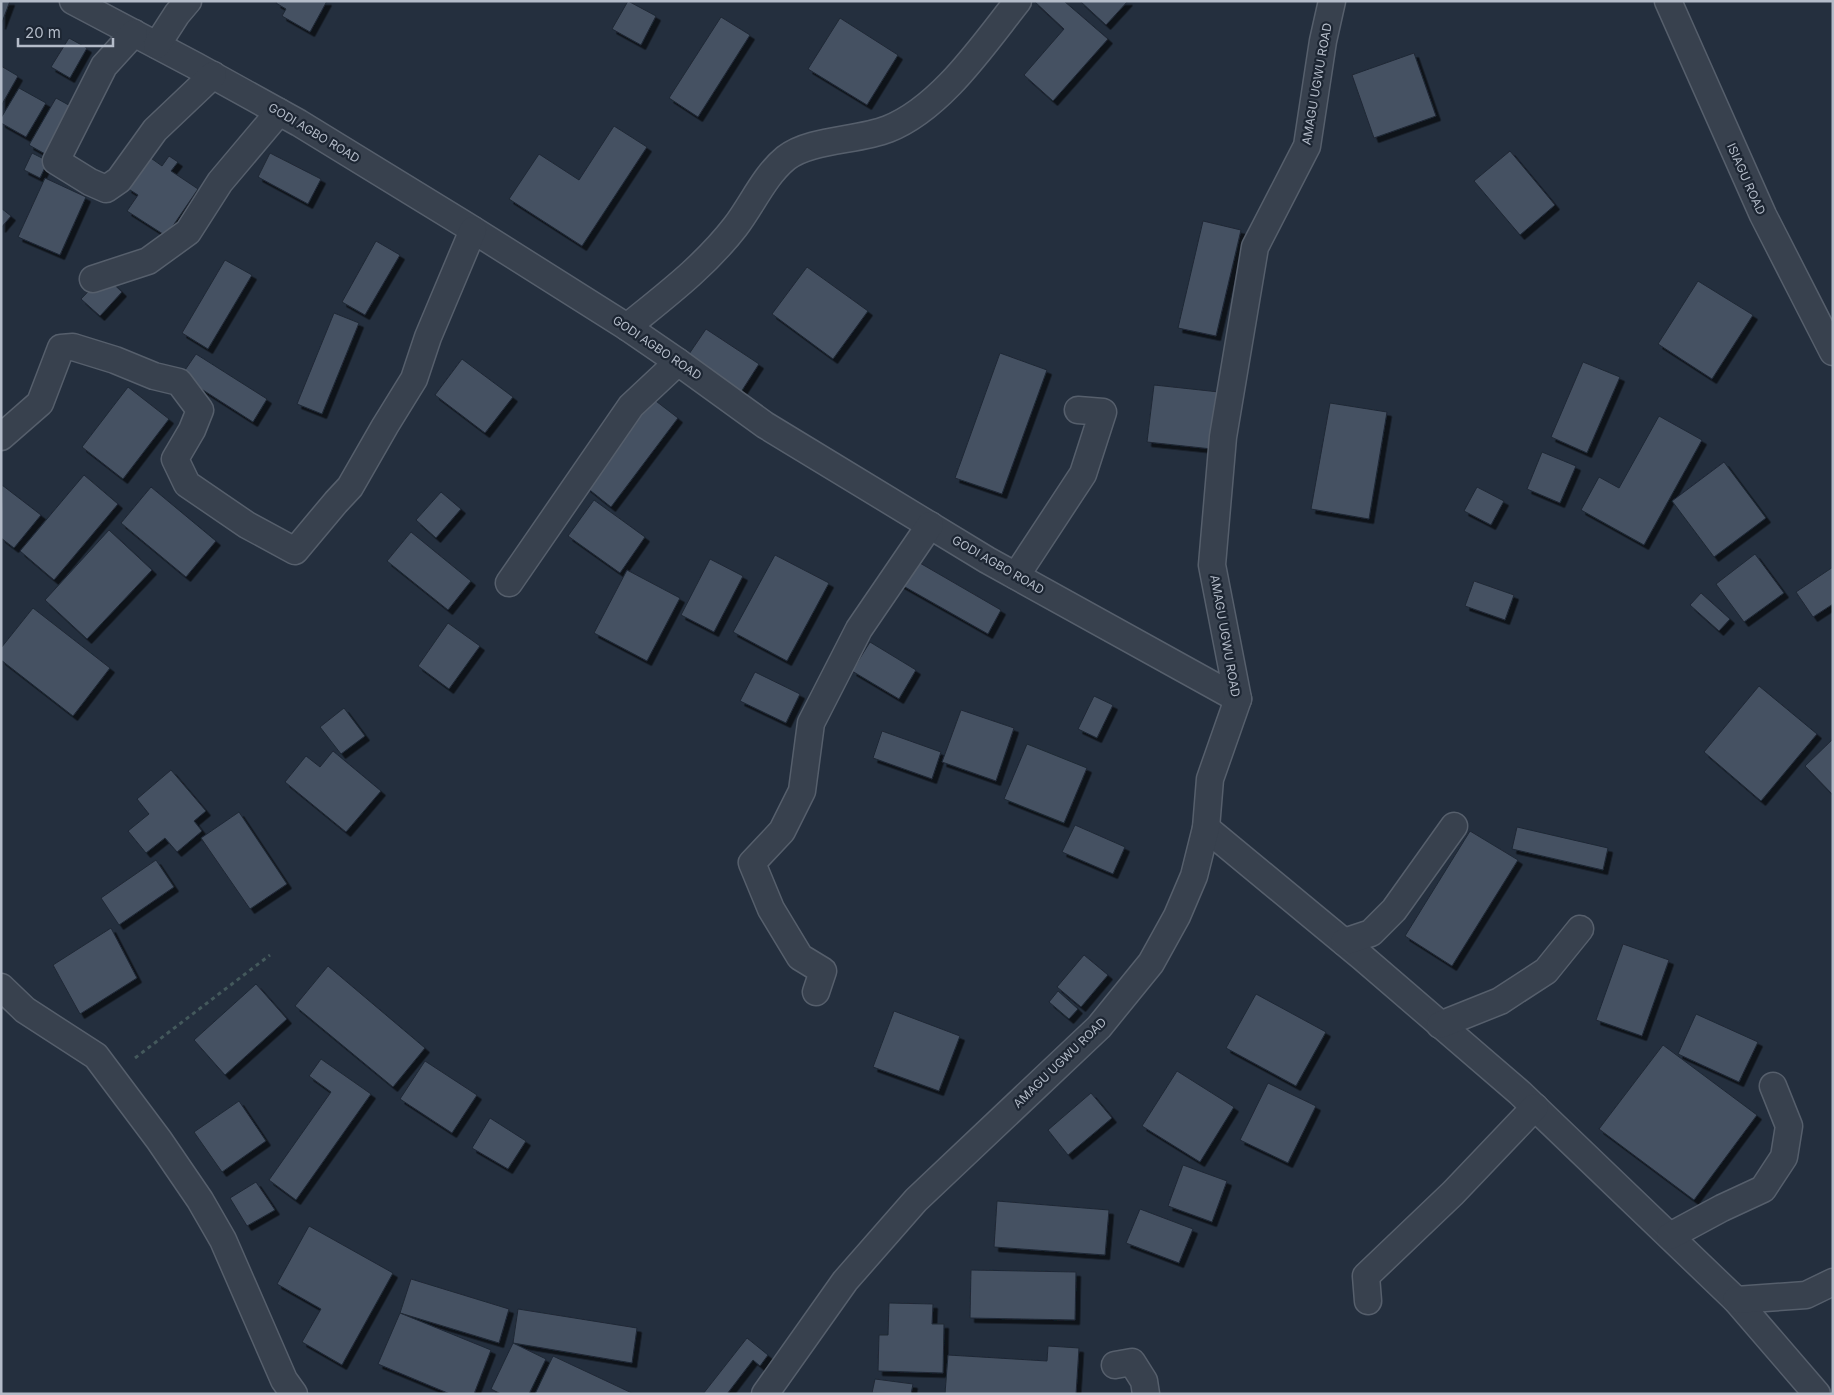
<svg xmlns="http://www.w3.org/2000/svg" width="1834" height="1395" font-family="Inter,sans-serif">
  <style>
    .building { fill: #455162; stroke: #1f2835; filter: url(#shadow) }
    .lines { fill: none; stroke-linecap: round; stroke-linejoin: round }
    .street-casing { stroke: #565f6c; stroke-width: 29 }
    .path { stroke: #44595c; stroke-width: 3; stroke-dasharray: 4 4; stroke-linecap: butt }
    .street { stroke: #38414e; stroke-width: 26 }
    .labels { text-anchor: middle; stroke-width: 4.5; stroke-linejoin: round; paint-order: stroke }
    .street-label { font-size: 12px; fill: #b4bcc9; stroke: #1d2633 }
  </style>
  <defs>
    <filter id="shadow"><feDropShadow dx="4.5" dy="4.5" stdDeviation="0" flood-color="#0009"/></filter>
  </defs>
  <rect width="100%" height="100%" fill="#242f3e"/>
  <g class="building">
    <polygon points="1,1 10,1 1,25"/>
    <polygon points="277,1 327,1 310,32 282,16 286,9 276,3"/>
    <polygon points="628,1 656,16 641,45 612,29"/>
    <polygon points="1034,1 1064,1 1108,39 1053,101 1024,75 1064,29"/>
    <polygon points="1080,1 1128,1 1106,25"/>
    <polygon points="721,17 750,35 698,117 669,98"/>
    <polygon points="840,18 898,55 867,105 808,69"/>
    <polygon points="69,38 87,48 70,78 51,67"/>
    <polygon points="1414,53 1436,116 1374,138 1352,75"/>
    <polygon points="1,66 18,76 1,106"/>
    <polygon points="19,88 46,103 26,137 1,123 1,118"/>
    <polygon points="56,98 74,108 47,155 29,145"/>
    <polygon points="614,126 647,147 582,246 509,199 539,154 579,180"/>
    <polygon points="1510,151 1555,205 1520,235 1474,181"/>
    <polygon points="32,153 48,161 40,178 24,170"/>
    <polygon points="270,153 321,179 308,204 258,177"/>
    <polygon points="148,156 162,166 169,156 178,162 171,171 198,189 166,236 127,211 138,195 127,188"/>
    <polygon points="45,178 86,197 60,255 18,237"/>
    <polygon points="1,208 11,216 1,228"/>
    <polygon points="1203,221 1241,230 1216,336 1178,328"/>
    <polygon points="376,241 400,255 365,315 342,302"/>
    <polygon points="225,260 252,275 208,349 182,333"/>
    <polygon points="807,267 868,311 833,359 772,314"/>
    <polygon points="104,275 122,292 100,316 81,299"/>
    <polygon points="1698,281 1753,315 1712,379 1658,344"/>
    <polygon points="334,313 359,323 322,414 297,404"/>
    <polygon points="706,329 759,364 741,392 687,357"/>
    <polygon points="1000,353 1047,370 1002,494 955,478"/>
    <polygon points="196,354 267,399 253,422 181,376"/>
    <polygon points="462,359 513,397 485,433 435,395"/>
    <polygon points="1583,362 1620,377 1587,453 1551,437"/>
    <polygon points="1154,385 1219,392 1212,449 1147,442"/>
    <polygon points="128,387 169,419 123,479 82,447"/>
    <polygon points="652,398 678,418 611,507 586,487"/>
    <polygon points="1330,403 1387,412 1369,519 1311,509"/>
    <polygon points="1659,416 1702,440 1644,545 1581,510 1599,477 1619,488"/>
    <polygon points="1542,452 1576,466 1560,503 1527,489"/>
    <polygon points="1724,462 1766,518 1714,557 1672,501"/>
    <polygon points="84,475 118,504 54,580 20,551"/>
    <polygon points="2,485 41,515 14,548 1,538"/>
    <polygon points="151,487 216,541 186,577 121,523"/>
    <polygon points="1477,487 1504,501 1491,525 1464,511"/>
    <polygon points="441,492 461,509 436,538 416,520"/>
    <polygon points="594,500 645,537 620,573 568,536"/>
    <polygon points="109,530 152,570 87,639 45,600"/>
    <polygon points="411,532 471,581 448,610 387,561"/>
    <polygon points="1755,554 1784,593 1744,622 1716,584"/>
    <polygon points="775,555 829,583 787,661 733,632"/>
    <polygon points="710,559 743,576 714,632 681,615"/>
    <polygon points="913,559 1001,610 988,634 898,583"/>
    <polygon points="1833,567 1833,604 1813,617 1796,592"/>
    <polygon points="627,570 680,598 647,661 594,633"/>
    <polygon points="1474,581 1514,595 1505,620 1465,606"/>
    <polygon points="1701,593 1730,619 1719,631 1690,605"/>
    <polygon points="33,608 110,668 73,716 1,660 1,648"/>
    <polygon points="448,623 480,646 449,689 418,666"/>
    <polygon points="870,642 916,670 899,699 852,671"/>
    <polygon points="755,672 800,694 786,723 740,701"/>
    <polygon points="1759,686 1817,734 1761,801 1704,752"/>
    <polygon points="1094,696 1113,705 1097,738 1078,729"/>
    <polygon points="344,708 365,736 341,754 320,727"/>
    <polygon points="961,710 1014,728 996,781 942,762"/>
    <polygon points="882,731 941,752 932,779 873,758"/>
    <polygon points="1833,739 1833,795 1805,766"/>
    <polygon points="1027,744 1087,768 1064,823 1004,799"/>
    <polygon points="333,751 381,791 346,832 285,782 306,756 320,767"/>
    <polygon points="171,770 206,811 194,821 202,831 177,852 165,838 146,853 128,831 149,814 137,799"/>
    <polygon points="239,812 287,884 250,909 201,838"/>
    <polygon points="1075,825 1125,847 1113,874 1062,852"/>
    <polygon points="1517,827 1608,848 1603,870 1512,849"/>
    <polygon points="1470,831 1518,860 1452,966 1405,936"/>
    <polygon points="156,860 174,887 119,925 101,898"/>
    <polygon points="111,928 137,978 80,1014 53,965"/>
    <polygon points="1623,944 1669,960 1642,1036 1596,1020"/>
    <polygon points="1084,955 1108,975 1081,1007 1057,987"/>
    <polygon points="328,966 425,1048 393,1087 295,1006"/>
    <polygon points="256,984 287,1019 225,1075 194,1040"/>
    <polygon points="1058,991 1078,1009 1069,1019 1049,1002"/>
    <polygon points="1256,994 1326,1032 1296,1086 1226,1048"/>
    <polygon points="894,1011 960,1036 939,1091 873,1067"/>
    <polygon points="1696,1014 1758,1042 1739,1082 1678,1054"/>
    <polygon points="1663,1045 1757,1115 1694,1200 1599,1129"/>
    <polygon points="321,1059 371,1094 296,1200 269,1180 331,1092 309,1076"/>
    <polygon points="425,1061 477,1095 452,1133 400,1099"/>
    <polygon points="1177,1071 1234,1107 1200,1162 1142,1126"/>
    <polygon points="1268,1083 1316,1106 1288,1163 1240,1140"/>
    <polygon points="1091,1093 1112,1118 1068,1155 1048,1130"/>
    <polygon points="239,1101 266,1141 222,1172 194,1132"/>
    <polygon points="490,1118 526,1141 508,1169 472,1148"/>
    <polygon points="1183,1165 1227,1181 1212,1222 1168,1206"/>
    <polygon points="256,1182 275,1210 247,1226 230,1198"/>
    <polygon points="997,1201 1109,1210 1105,1255 994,1247"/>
    <polygon points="1140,1209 1193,1229 1179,1263 1126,1243"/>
    <polygon points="309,1226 393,1273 342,1365 302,1342 321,1309 277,1284"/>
    <polygon points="971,1270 1076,1272 1075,1320 970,1318"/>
    <polygon points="411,1279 509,1309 499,1343 400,1313"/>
    <polygon points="889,1303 933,1304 932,1324 944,1324 943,1373 878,1371 879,1335 888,1335"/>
    <polygon points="518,1309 637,1328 632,1363 513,1343"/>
    <polygon points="400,1313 491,1350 474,1394 450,1394 378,1364"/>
    <polygon points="747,1338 768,1355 760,1366 753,1360 727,1394 703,1394"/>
    <polygon points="513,1343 546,1359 529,1394 501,1394 491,1389"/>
    <polygon points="1048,1346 1079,1348 1076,1394 945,1394 948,1355 1047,1361"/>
    <polygon points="553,1356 634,1394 535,1394"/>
    <polygon points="875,1379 913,1384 911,1394 872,1393"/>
  </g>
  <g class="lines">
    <g class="street-casing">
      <g id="street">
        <polyline points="73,1 196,66 299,123 467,226 627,327 678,362 765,425 987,560 1238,699"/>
        <polyline points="1668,1 1763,215 1833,352"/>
        <polyline points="134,33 104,66 56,161 90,182 106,189 119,180 155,130 213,75"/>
        <polyline points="157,45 177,14 188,1"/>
        <polyline points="93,279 148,261 188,232 220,182 279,112"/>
        <path d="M 627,327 C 665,296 704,267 735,227 C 752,205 764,176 786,158 C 810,139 858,141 888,129 C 941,108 983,45 1018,1"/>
        <polyline points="1,437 40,403 61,348 73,347 115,360 154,376 179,382 200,410 192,430 175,459 187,484 247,525 295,551 336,502 350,487 385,426 414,379 428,337 473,230"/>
        <polyline points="1016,576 1083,474 1103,412 1078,410"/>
        <polyline points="509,583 631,406 678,362"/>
        <polyline points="1206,828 1362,957 1520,1093 1736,1300 1817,1394"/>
        <polyline points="1344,942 1371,933 1394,910 1454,826"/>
        <polyline points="1,987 25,1010 96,1056 159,1140 200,1200 223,1240 284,1380 294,1394"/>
        <polyline points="816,992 823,971 800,957 771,909 752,863 782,831 802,791 811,723 859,629 930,525"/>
        <polyline points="1440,1025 1500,1001 1546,971 1580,929"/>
        <polyline points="1670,1236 1722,1208 1763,1189 1784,1157 1789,1126 1773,1086"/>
        <polyline points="1736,1300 1806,1295 1833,1282"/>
        <polyline points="1368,1301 1366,1276 1453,1193 1535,1107"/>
        <polyline points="1115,1365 1132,1362 1144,1381 1146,1394"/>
        <polyline points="765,1394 845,1281 916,1200 1099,1027 1151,963 1177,916 1194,876 1206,828 1210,779 1238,699 1212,565 1223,437 1255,247 1307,146 1323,41 1332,1"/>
      </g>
    </g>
    <polyline class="path" points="135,1058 270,955"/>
    <use href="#street" class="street"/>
  </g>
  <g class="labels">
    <g class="street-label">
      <text transform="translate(1317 84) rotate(-80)" y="4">AMAGU UGWU ROAD</text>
      <text transform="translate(314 133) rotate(31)" y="4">GODI AGBO ROAD</text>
      <text transform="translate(1746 179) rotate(66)" y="4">ISIAGU ROAD</text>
      <text transform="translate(657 348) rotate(34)" y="4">GODI AGBO ROAD</text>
      <text transform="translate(998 565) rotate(30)" y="4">GODI AGBO ROAD</text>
      <text transform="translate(1225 636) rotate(80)" y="4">AMAGU UGWU ROAD</text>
      <text transform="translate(1060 1063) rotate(-44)" y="4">AMAGU UGWU ROAD</text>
    </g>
  </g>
  <rect width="1834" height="1395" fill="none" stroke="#b4bcc9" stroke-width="5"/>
  <path d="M18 38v8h95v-8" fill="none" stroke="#b4bcc9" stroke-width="2.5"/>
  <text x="25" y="38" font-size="15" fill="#b4bcc9" stroke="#1d2633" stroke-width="4" paint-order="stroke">20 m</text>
</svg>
